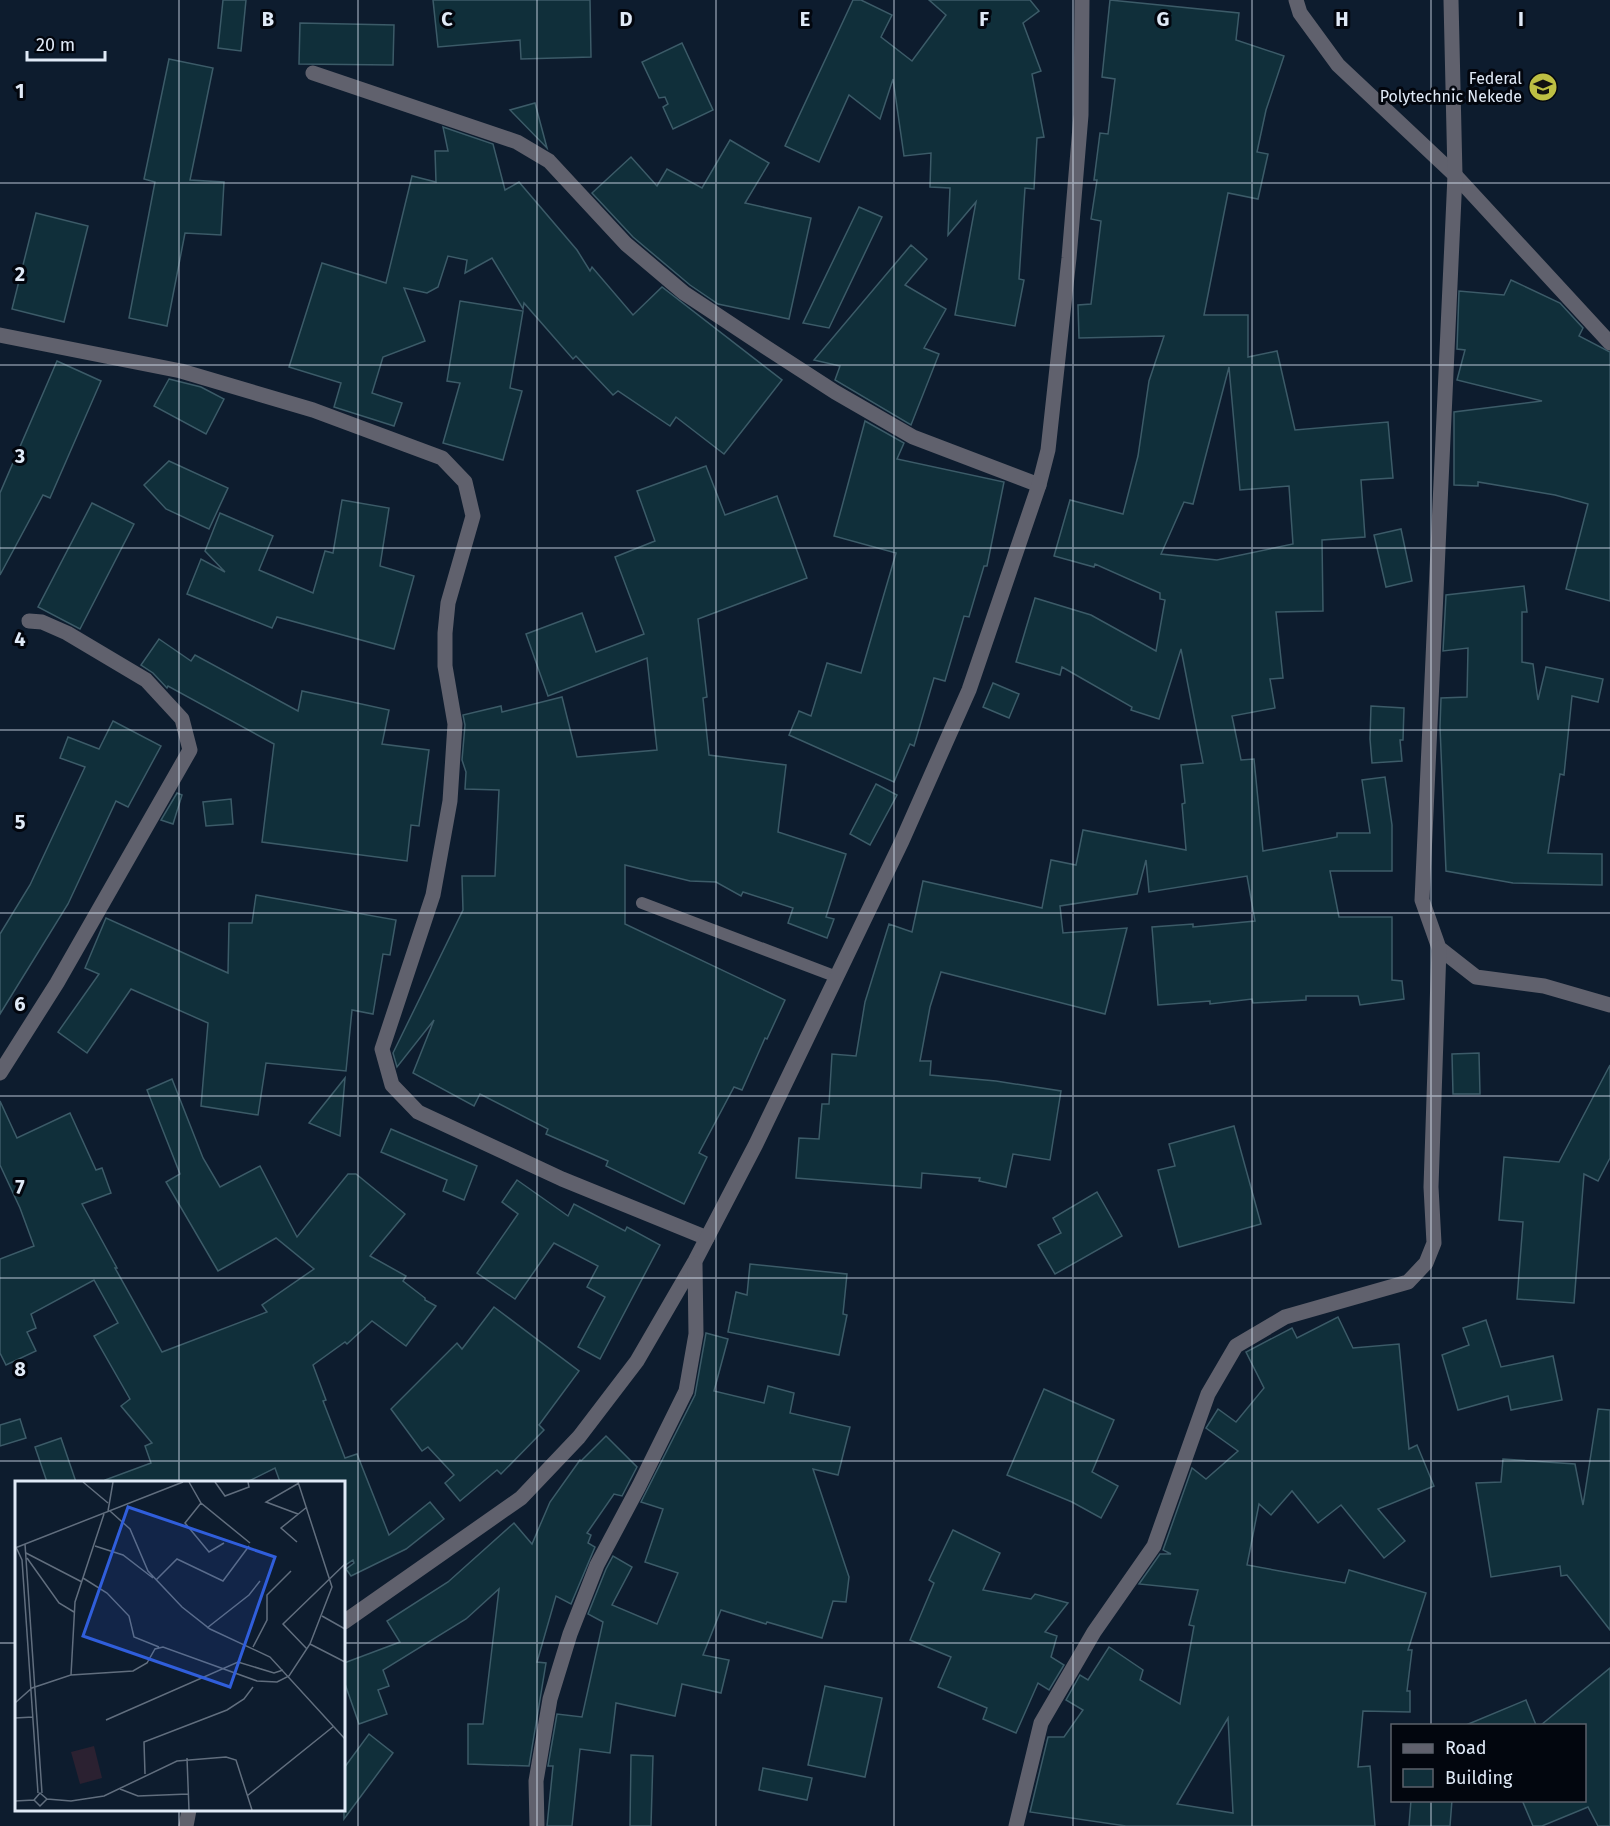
<svg xmlns="http://www.w3.org/2000/svg" width="1610" height="1826" font-family="'Fira Sans',sans-serif">
  <style>
    .building { fill: #102f3a; stroke: #3c5b68; stroke-width: 1.5; fill-rule: evenodd }
    .lines { fill: none; stroke-linecap: round; stroke-linejoin: round }
    .lane { stroke: #60616d; stroke-width: 12 }
    .street { stroke: #60616d; stroke-width: 15 }
    .grid { fill: none; stroke: #e0eaf7; stroke-width: 1.5; stroke-opacity: 0.55 }
    .labels { text-anchor: middle; stroke-width: 6; stroke-linejoin: round; paint-order: stroke }
    .poi-label { font-size: 16px; fill: #e0eaf7; stroke: #02060e; text-anchor: end }
    .inset-road { fill: none; stroke: #616e7e; stroke-width: 1.5 }
    .view { fill: #305edb; fill-opacity: 0.15; stroke: #305edb; stroke-width: 3 }
    .inset-edge { fill: none; stroke: #e0eaf7; stroke-width: 3 }
    .grid-label { font-size: 20px; text-anchor: middle; font-weight: bold; fill: #e0eaf7; stroke: #02060e; stroke-width: 6; stroke-linejoin: round; paint-order: stroke }
  </style>
  <rect width="100%" height="100%" fill="#0d1c2e"/>
  <g class="building">
    <polygon points="223,0 246,0 241,51 218,48"/>
    <polygon points="433,0 590,0 591,57 521,59 520,40 438,47"/>
    <polygon points="853,0 861,0 892,15 881,37 912,61 946,15 929,0 1030,0 1039,11 1023,23 1041,71 1032,74 1044,137 1037,138 1034,189 1025,188 1019,279 1024,280 1015,326 955,315 976,202 948,235 950,188 930,187 931,153 904,156 893,79 880,119 849,95 819,162 785,146"/>
    <path d="M 1110,0 L 1239,13 L 1236,40 L 1284,56 L 1266,110 L 1257,152 L 1268,154 L 1258,199 L 1228,193 L 1204,315 L 1248,315 L 1248,357 L 1277,351 L 1295,430 L 1388,422 L 1393,478 L 1361,480 L 1365,537 L 1322,540 L 1323,611 L 1276,612 L 1283,678 L 1270,679 L 1275,708 L 1232,716 L 1241,760 L 1254,759 L 1263,851 L 1337,837 L 1337,833 L 1370,833 L 1362,780 L 1385,777 L 1392,825 L 1392,871 L 1330,871 L 1339,917 L 1392,917 L 1392,980 L 1402,981 L 1404,999 L 1360,1005 L 1358,996 L 1306,996 L 1306,1000 L 1253,1003 L 1252,999 L 1210,1004 L 1210,1001 L 1158,1005 L 1152,927 L 1193,924 L 1193,927 L 1255,921 L 1247,876 L 1149,892 L 1146,860 L 1137,894 L 1060,906 L 1063,933 L 1127,928 L 1105,1014 L 941,972 L 930,1007 L 920,1061 L 931,1061 L 930,1075 L 996,1081 L 1061,1091 L 1050,1160 L 1013,1154 L 1006,1187 L 979,1181 L 980,1178 L 922,1173 L 921,1188 L 796,1178 L 799,1138 L 819,1139 L 822,1104 L 829,1104 L 832,1054 L 856,1056 L 865,1002 L 889,924 L 912,932 L 923,881 L 1042,908 L 1051,860 L 1076,865 L 1083,830 L 1186,850 L 1182,804 L 1185,803 L 1181,765 L 1203,763 L 1181,649 L 1159,719 L 1131,710 L 1132,707 L 1062,667 L 1060,675 L 1016,662 L 1035,598 L 1091,615 L 1156,651 L 1165,600 L 1160,599 L 1160,593 L 1095,564 L 1094,567 L 1054,556 L 1070,500 L 1123,514 L 1138,456 L 1149,381 L 1164,336 L 1079,338 L 1078,305 L 1091,304 L 1101,221 L 1091,219 L 1097,180 L 1094,180 L 1100,133 L 1108,134 L 1115,79 L 1102,77 ZM 1229,367 L 1240,490 L 1289,486 L 1293,544 L 1217,560 L 1161,554 L 1184,502 L 1193,504 Z"/>
    <polygon points="300,23 394,25 393,65 299,64"/>
    <polygon points="682,43 713,110 673,129 663,107 668,104 665,97 659,98 642,62"/>
    <polygon points="169,59 213,68 190,180 224,182 221,235 185,233 167,326 129,318 155,182 144,179"/>
    <polygon points="535,103 547,148 510,110"/>
    <polygon points="443,127 493,144 505,190 519,182 577,250 590,271 592,267 633,315 662,287 782,380 724,454 676,417 670,426 618,391 613,395 576,356 573,359 524,303 523,309 492,258 465,273 467,260 448,256 438,287 427,293 404,288 425,341 383,357 372,393 402,403 394,426 334,407 341,383 289,367 322,263 386,283 412,176 436,182 435,151 448,151"/>
    <polygon points="730,140 769,163 745,203 811,218 789,319 718,304 690,285 633,237 592,193 631,157 657,186 667,169 702,188"/>
    <polygon points="859,207 882,217 829,328 803,323"/>
    <polygon points="36,213 88,226 64,322 12,309"/>
    <polygon points="911,245 927,259 905,285 946,309 924,348 939,354 911,425 835,380 840,366 814,360"/>
    <polygon points="1511,280 1560,303 1583,328 1579,336 1610,352 1610,601 1566,589 1588,504 1555,495 1478,482 1478,486 1454,485 1454,412 1542,401 1457,380 1465,350 1457,349 1459,291 1504,295"/>
    <polygon points="460,301 523,311 510,388 522,391 503,460 443,443 460,383 447,381"/>
    <polygon points="57,361 101,381 50,498 43,495 0,575 0,493"/>
    <polygon points="169,379 201,387 224,399 206,434 154,406"/>
    <polygon points="865,421 904,443 897,459 1004,482 987,566 984,566 969,617 964,616 945,681 934,678 914,746 910,744 894,782 789,735 799,711 811,716 827,663 861,673 896,553 834,536"/>
    <polygon points="169,461 228,488 209,529 166,509 144,485"/>
    <polygon points="706,466 725,515 777,496 807,578 698,619 707,697 703,698 709,755 786,765 778,832 846,854 826,917 834,919 827,938 788,923 793,908 743,892 741,896 716,882 690,881 625,865 625,924 785,1000 767,1039 765,1038 742,1090 734,1087 699,1153 707,1157 684,1204 606,1166 608,1161 546,1134 548,1129 480,1094 474,1106 413,1073 434,1020 397,1067 393,1053 463,910 462,876 495,876 499,790 465,789 466,772 462,760 465,725 463,715 501,706 502,712 562,697 577,757 657,750 647,658 548,696 526,634 582,613 596,652 644,634 615,557 655,541 637,491"/>
    <polygon points="342,500 389,508 380,566 414,576 394,649 277,617 272,628 187,594 201,559 225,572 205,551 220,513 273,536 259,570 313,593 325,551 333,553"/>
    <polygon points="92,503 134,524 80,629 38,607"/>
    <polygon points="1401,529 1412,581 1386,587 1374,535"/>
    <polygon points="1524,586 1527,612 1522,612 1522,662 1533,664 1538,700 1546,667 1603,679 1598,702 1572,696 1564,775 1560,774 1548,853 1602,854 1602,885 1513,883 1446,871 1440,727 1441,698 1467,697 1468,648 1443,651 1446,595"/>
    <polygon points="159,639 191,661 195,655 298,711 302,691 389,710 382,744 429,750 419,826 411,825 407,861 262,842 274,744 168,686 167,688 153,673 141,665"/>
    <polygon points="993,683 1019,694 1009,718 983,707"/>
    <polygon points="1371,706 1404,708 1403,740 1400,740 1402,761 1372,763 1370,739"/>
    <polygon points="113,721 161,746 128,807 116,801 68,904 0,1014 0,934 30,885 85,767 60,758 68,737 99,749"/>
    <polygon points="876,784 897,795 870,845 850,834"/>
    <polygon points="177,793 182,795 173,824 161,820"/>
    <polygon points="231,799 233,824 206,826 203,802"/>
    <polygon points="256,895 396,920 390,955 383,954 373,1014 352,1010 346,1071 266,1063 258,1115 201,1106 208,1023 131,989 87,1053 58,1032 99,974 85,968 106,918 228,973 229,923 252,923"/>
    <polygon points="1479,1053 1480,1094 1453,1094 1452,1054"/>
    <polygon points="1610,1065 1610,1158 1598,1181 1584,1174 1574,1303 1517,1299 1523,1222 1499,1220 1504,1157 1559,1162"/>
    <polygon points="345,1078 340,1136 309,1123"/>
    <polygon points="172,1079 203,1158 220,1187 260,1166 297,1237 348,1174 356,1174 405,1214 370,1256 406,1276 403,1281 425,1298 425,1300 436,1306 406,1346 372,1321 347,1344 345,1342 313,1365 326,1400 323,1401 345,1458 357,1454 389,1535 430,1502 444,1519 406,1549 351,1576 346,1569 354,1563 353,1560 344,1566 344,1482 280,1482 275,1468 247,1482 105,1482 105,1480 151,1463 145,1446 152,1443 121,1406 130,1399 94,1336 118,1323 94,1280 31,1314 36,1328 27,1332 36,1351 6,1365 0,1353 0,1259 34,1246 20,1208 0,1165 0,1101 17,1138 70,1113 96,1170 102,1168 111,1193 82,1204 117,1268 115,1268 162,1352 267,1312 262,1305 314,1269 276,1238 218,1271 166,1182 180,1174 147,1090"/>
    <polygon points="1234,1126 1261,1224 1179,1247 1158,1170 1175,1166 1169,1144"/>
    <polygon points="391,1129 477,1166 464,1200 443,1191 447,1180 381,1152"/>
    <polygon points="517,1180 568,1216 574,1204 625,1231 627,1227 660,1245 600,1359 578,1347 605,1297 587,1287 598,1266 554,1243 515,1299 477,1273 518,1214 502,1202"/>
    <polygon points="1097,1192 1122,1236 1055,1274 1038,1245 1061,1233 1053,1218"/>
    <polygon points="750,1264 847,1274 843,1314 847,1315 839,1355 728,1332 736,1292 747,1295"/>
    <polygon points="494,1307 579,1371 539,1425 544,1430 501,1474 497,1470 460,1501 445,1483 454,1475 428,1447 422,1451 391,1409 457,1343 462,1349"/>
    <path d="M 1338,1317 L 1353,1348 L 1399,1344 L 1409,1449 L 1417,1445 L 1434,1486 L 1378,1509 L 1405,1541 L 1384,1558 L 1341,1505 L 1318,1523 L 1292,1491 L 1271,1515 L 1259,1504 L 1247,1565 L 1345,1583 L 1349,1570 L 1426,1593 L 1408,1650 L 1412,1650 L 1407,1691 L 1410,1691 L 1410,1712 L 1363,1711 L 1358,1767 L 1370,1766 L 1375,1826 L 1126,1826 L 1030,1812 L 1048,1737 L 1064,1737 L 1083,1710 L 1066,1700 L 1080,1675 L 1088,1680 L 1109,1647 L 1143,1670 L 1140,1680 L 1180,1704 L 1194,1626 L 1189,1625 L 1198,1590 L 1139,1584 L 1160,1554 L 1171,1554 L 1163,1550 L 1192,1468 L 1206,1479 L 1238,1451 L 1206,1428 L 1218,1409 L 1236,1422 L 1264,1388 L 1246,1352 L 1292,1328 L 1297,1338 ZM 1228,1718 L 1233,1813 L 1177,1804 Z"/>
    <polygon points="1486,1320 1501,1367 1553,1356 1562,1400 1511,1410 1508,1396 1458,1410 1442,1355 1469,1345 1463,1328"/>
    <polygon points="706,1333 728,1339 714,1391 764,1403 768,1386 794,1393 790,1413 850,1427 838,1475 813,1469 849,1577 846,1602 833,1601 822,1638 767,1622 766,1624 721,1610 703,1655 729,1660 721,1693 682,1684 675,1716 616,1703 610,1753 580,1749 572,1826 547,1826 553,1766 548,1766 557,1714 582,1717 603,1622 588,1614 606,1569 613,1556 632,1567 612,1605 657,1624 678,1573 645,1562 663,1509 641,1502 695,1395"/>
    <polygon points="1044,1389 1114,1420 1092,1472 1118,1486 1101,1518 1072,1502 1007,1475"/>
    <polygon points="1598,1409 1610,1410 1610,1630 1567,1575 1561,1576 1560,1566 1491,1577 1476,1483 1501,1482 1503,1459 1575,1464 1583,1505"/>
    <polygon points="20,1419 26,1438 0,1446 0,1425"/>
    <polygon points="606,1436 637,1467 622,1496 614,1494 587,1533 591,1535 588,1543 595,1547 571,1604 556,1596 537,1662 546,1663 529,1766 468,1764 468,1724 483,1724 499,1589 466,1619 383,1670 389,1686 378,1690 387,1714 359,1724 344,1681 344,1663 400,1642 387,1621 448,1582 514,1523 532,1544 550,1502 580,1460 581,1461"/>
    <polygon points="61,1438 76,1482 47,1482 35,1447"/>
    <polygon points="953,1530 1000,1553 983,1590 1031,1599 1035,1594 1068,1603 1045,1632 1057,1636 1051,1657 1064,1665 1049,1690 1038,1683 1016,1733 983,1719 987,1708 938,1687 951,1657 910,1640 934,1583 929,1580"/>
    <polygon points="1610,1668 1610,1826 1598,1826 1588,1807 1542,1826 1533,1826 1522,1800 1585,1800 1584,1725 1541,1725"/>
    <polygon points="825,1686 882,1698 865,1777 808,1765"/>
    <polygon points="1526,1700 1536,1725 1466,1725"/>
    <polygon points="369,1734 393,1753 344,1819 344,1768"/>
    <polygon points="631,1755 653,1756 651,1826 630,1826"/>
    <polygon points="763,1768 812,1778 807,1800 759,1790"/>
    <polygon points="1411,1800 1452,1800 1450,1826 1409,1826"/>
  </g>
  <g class="lines">
    <polyline class="lane" points="642,903 837,977"/>
    <g class="street">
      <polyline points="1296,0 1300,13 1338,65 1455,175 1610,343"/>
      <polyline points="1451,0 1455,175 1422,900 1439,948 1476,977 1544,986 1610,1005"/>
      <polyline points="313,73 517,142 549,161 626,244 684,293 767,348 835,392 913,437 1039,485"/>
      <polyline points="0,335 181,371 313,410 442,458 465,482 473,516 448,603 445,633 445,666 455,724 450,801 433,895 382,1049 392,1085 418,1112 562,1179 707,1238"/>
      <polyline points="0,1073 57,983 190,750 182,719 146,680 67,633 42,622 29,621"/>
      <polyline points="344,1622 521,1498 579,1437 637,1361 695,1261 756,1144 902,841 969,690 1039,485 1048,450 1069,258 1081,115 1082,0"/>
      <polyline points="186,1826 189,1810"/>
      <polyline points="537,1826 536,1781 550,1699 570,1634 597,1565 639,1486 686,1391 696,1334 695,1264"/>
      <polyline points="1016,1826 1041,1723 1094,1632 1154,1546 1208,1394 1236,1346 1285,1317 1408,1282 1426,1263 1434,1243 1431,1187 1439,948"/>
    </g>
  </g>
  <path class="grid" d="M 179,0 L 179,1482M 358,0 L 358,1826M 537,0 L 537,1826M 716,0 L 716,1826M 894,0 L 894,1826M 1073,0 L 1073,1826M 1252,0 L 1252,1826M 1431,0 L 1431,1726M 0,183 L 1610,183M 0,365 L 1610,365M 0,548 L 1610,548M 0,730 L 1610,730M 0,913 L 1610,913M 0,1096 L 1610,1096M 0,1278 L 1610,1278M 0,1461 L 1610,1461M 0,1643 L 16,1643M 344,1643 L 1610,1643M 1431,1800 L 1431,1826M 179,1810 L 179,1826"/>
  <defs>
    <g id="university-disc" transform="scale(1.5)"><circle r="9.5" fill="#bdbf43" stroke="#02060e"/><path d="M0-5L7-2L0 1L-7-2ZM-4 1L0 2.5L4 1V4Q0 6-4 4Z" fill="#111"/></g>
  </defs>
  <g fill-rule="evenodd">
    <use href="#university-disc" x="1543" y="87"/>
  </g>
  <g class="labels">
    <g class="poi-label">
      <text x="1522" y="84">Federal<tspan x="1522" dy="18">Polytechnic Nekede</tspan></text>
    </g>
  </g>
  <g transform="translate(15 1481)">
    <rect width="330" height="330" fill="#0d1c2e"/>
    <path d="M 79,265 L 87,297 L 65,303 L 56,271 Z" fill="#2b2131"/>
    <path class="inset-road" d="M 68,1 L 93,22M 174,1 L 186,22 L 235,62M 200,1 L 210,15 L 234,6 L 233,1M 186,22 L 170,42 L 194,71 L 209,62M 93,30 L 98,1M 95,30 L 115,48 L 133,90 L 167,126 L 195,148 L 255,176 L 330,258M 283,33 L 251,21 L 284,2M 282,61 L 266,47 L 292,26M 10,63 L 27,312M 80,65 L 108,74 L 138,97M 1,66 L 7,79 L 23,312M 0,67 L 168,1M 11,72 L 67,101M 12,77 L 44,122 L 59,131M 68,97 L 92,112 L 114,135 L 119,156 L 144,166M 141,99 L 162,78 L 208,100 L 234,65M 307,135 L 330,148M 192,147 L 234,114 L 245,100M 295,163 L 330,181M 238,166 L 252,139 L 252,114 L 276,90M 292,168 L 268,143 L 330,83M 56,194 L 118,190 L 132,182 L 140,168 L 148,166 L 242,200 L 262,201 L 274,195 L 295,163 L 317,106 L 283,1M 0,222 L 17,207 L 56,194 L 60,121 L 89,33M 0,237 L 18,236M 91,239 L 223,181 L 259,192 L 268,189M 172,277 L 174,329M 130,293 L 129,261 L 212,229 L 229,218 L 238,206M 105,308 L 123,315 L 173,313M 232,315 L 319,245M 32,318 L 25,325 L 19,319 L 25,312 L 32,318 L 56,320 L 89,315 L 162,280 L 211,276 L 221,279 L 237,329M 0,320 L 19,319"/>
    <path class="view" d="M 113,26 L 260,76 L 215,206 L 68,155 Z"/>
    <rect width="330" height="330" class="inset-edge"/>
  </g>
  <g class="grid-label">
    <text x="268" y="26">B</text>
    <text x="447" y="26">C</text>
    <text x="626" y="26">D</text>
    <text x="805" y="26">E</text>
    <text x="984" y="26">F</text>
    <text x="1163" y="26">G</text>
    <text x="1342" y="26">H</text>
    <text x="1521" y="26">I</text>
    <text x="20" y="98">1</text>
    <text x="20" y="281">2</text>
    <text x="20" y="463">3</text>
    <text x="20" y="646">4</text>
    <text x="20" y="829">5</text>
    <text x="20" y="1011">6</text>
    <text x="20" y="1194">7</text>
    <text x="20" y="1376">8</text>
  </g>
  <rect x="1391" y="1724" width="195" height="78" fill="#02060e" stroke="#5b616b" stroke-width="1.5"/>
  <rect x="1403" y="1744" width="30" height="9" fill="#60616d" stroke="#5b616b" stroke-width="1.5"/>
  <text x="1445" y="1754" font-size="18" fill="#e0eaf7">Road</text>
  <rect x="1403" y="1769" width="30" height="18" fill="#102f3a" stroke="#5b616b" stroke-width="1.5"/>
  <text x="1445" y="1784" font-size="18" fill="#e0eaf7">Building</text>
  <path d="M27 51v9h78v-9" fill="none" stroke="#e0eaf7" stroke-width="3"/>
  <text x="36" y="51" font-size="18" fill="#e0eaf7" stroke="#02060e" stroke-width="4.5" paint-order="stroke">20 m</text>
</svg>
